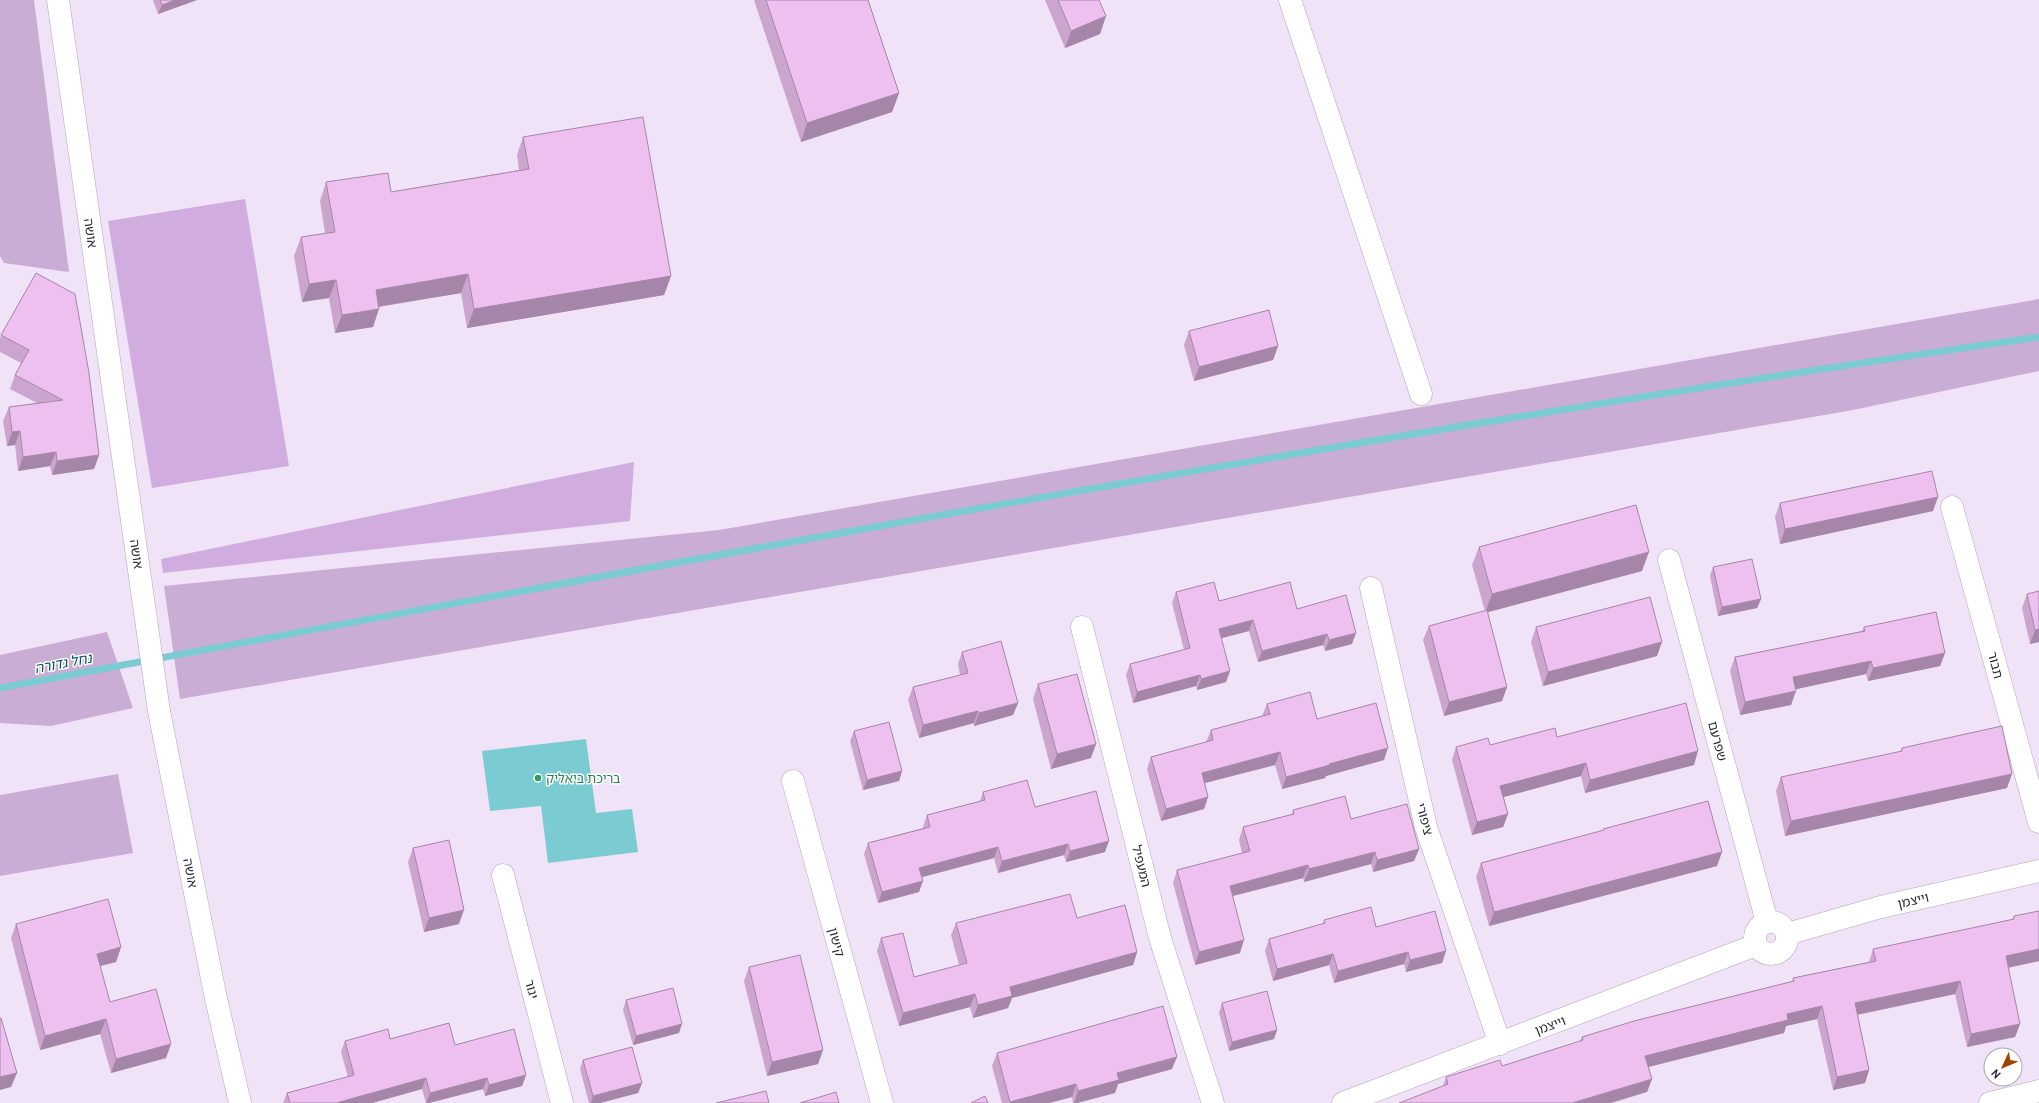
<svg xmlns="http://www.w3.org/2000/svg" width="2039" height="1103" font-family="Overpass,'Noto Sans Hebrew',sans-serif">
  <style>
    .green { fill: #c9add4 }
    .forest { fill: #d0acdf }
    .water { fill: #7accd2 }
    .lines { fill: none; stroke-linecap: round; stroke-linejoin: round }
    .stream { stroke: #7accd2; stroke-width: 7 }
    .minor-casing { stroke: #b2a5b8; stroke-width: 23 }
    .minor { stroke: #fff; stroke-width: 22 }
    .wall { fill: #cca5ce }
    .shaded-wall { fill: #a686a8 }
    .building { fill: #edc0f0; stroke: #a686a8 }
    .leisure-dot { fill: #2e9e5b; stroke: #fff; stroke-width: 1.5 }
    .labels { text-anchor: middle; stroke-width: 3; stroke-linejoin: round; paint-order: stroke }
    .street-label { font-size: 13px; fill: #2d282f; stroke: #fff }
    .leisure-label { font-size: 13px; fill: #27864d; stroke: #fff; text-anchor: start }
    .water-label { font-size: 14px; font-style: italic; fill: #075358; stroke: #fff }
  </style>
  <rect width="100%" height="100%" fill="#f1e3f7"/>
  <g class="green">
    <polygon points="0,0 34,0 69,272 4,263 0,256"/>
    <polygon points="2039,299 2039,371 1853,410 180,699 164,586 719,530"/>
    <polygon points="107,632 133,708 51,726 0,723 0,655"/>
    <polygon points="118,774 133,853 0,876 0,795"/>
  </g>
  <g class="forest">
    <polygon points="245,199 289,466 152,488 108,221"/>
    <polygon points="634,462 630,521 163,573 161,559"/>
  </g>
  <polygon class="water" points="586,739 596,813 632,809 638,852 548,863 541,806 490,811 482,751"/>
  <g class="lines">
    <path class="stream" d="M 0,688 C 678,561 1356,435 2039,337"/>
    <g class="minor-casing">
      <g id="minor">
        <polyline points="58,0 159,711 215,994 240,1103"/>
        <polyline points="1290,0 1421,394"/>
        <polyline points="1952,507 2039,822"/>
        <polyline points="1669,560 1767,922"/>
        <polyline points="1371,588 1426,827 1500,1044"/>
        <polyline points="1082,627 1160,938 1213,1103"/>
        <polyline points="793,781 882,1103"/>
        <polyline points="503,875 562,1103"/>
        <circle cx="1771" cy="938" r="16"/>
        <polyline points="1787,934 1881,907 2039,871"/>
        <polyline points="1343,1103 1756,945"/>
        <polyline points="1990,1103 2039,1091"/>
      </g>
    </g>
    <use href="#minor" class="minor"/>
  </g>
  <g class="wall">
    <polygon points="153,0 197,0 158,14"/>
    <polygon points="754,0 868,0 899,93 892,112 801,142"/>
    <polygon points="1045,0 1099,0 1106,16 1100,34 1065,48"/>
    <polygon points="523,137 671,276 664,295 467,328 461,293 379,307 373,327 335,333 329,298 302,302 294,256 301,237 325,233 320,201 326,182 391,192 519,170 517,155"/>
    <polygon points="36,273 99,455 94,469 52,475 50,466 18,471 15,445 7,446 3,421 9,407 37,403 10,389 15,375 21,363 0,352 0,339 1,335"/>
    <polygon points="1189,331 1278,346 1273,360 1194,381 1184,345"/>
    <polygon points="1780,503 1933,511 1780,544 1775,517"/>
    <polygon points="1479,547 1642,571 1487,612 1507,687 1502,701 1444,716 1423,640 1429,626 1485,611 1472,565"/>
    <polygon points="1713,567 1761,599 1757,608 1718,616 1710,576"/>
    <polygon points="1176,592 1219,601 1297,609 1352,644 1325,651 1323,645 1258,662 1249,631 1221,638 1230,671 1226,682 1197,690 1196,686 1133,703 1126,675 1130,664 1184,650 1172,603"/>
    <polygon points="2027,594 2039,642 2030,644 2022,608"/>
    <polygon points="1536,627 1657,656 1543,686 1531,642"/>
    <polygon points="1864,627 1945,653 1940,666 1868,681 1866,674 1796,689 1791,705 1740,715 1730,671 1735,657 1862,631"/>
    <polygon points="962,652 1018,703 1013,715 974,726 974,723 919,738 908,700 913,687 960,675 958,664"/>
    <polygon points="1038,684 1091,758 1051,769 1033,699"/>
    <polygon points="1267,704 1317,719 1384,760 1326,776 1325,778 1282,789 1275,765 1205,783 1208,797 1204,809 1161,821 1147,769 1151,757 1206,742 1211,730 1262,716"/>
    <polygon points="854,731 902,771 899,781 863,790 850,741"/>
    <polygon points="1557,737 1694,765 1585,793 1581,776 1504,797 1508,814 1503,827 1472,835 1452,760 1456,747 1490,745"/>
    <polygon points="1902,748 2007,788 1785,836 1776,791 1781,777 1900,752"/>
    <polygon points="983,792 1035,807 1105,852 1066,862 1064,855 998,873 994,858 922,877 919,892 878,903 864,854 868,843 923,828 923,827 927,815 980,801"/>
    <polygon points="1293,810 1351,819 1419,849 1414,861 1373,872 1371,864 1304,882 1303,878 1232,896 1240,953 1195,965 1173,883 1177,870 1242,853 1239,840 1243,827 1292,814"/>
    <polygon points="1603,829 1717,866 1489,926 1476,877 1481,863 1603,831"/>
    <polygon points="413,848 459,924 424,932 408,862"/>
    <polygon points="2014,916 2039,961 2008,968 2020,1024 2015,1037 1967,1047 1955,994 1858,1015 1869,1070 1865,1083 1833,1090 1817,1019 1786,1026 1784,1033 1648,1067 1652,1079 1647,1092 1443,1086 1446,1077 1502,1066 1580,1041 1582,1037 1792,982 1793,978 1869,962 1873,949 2012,920"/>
    <polygon points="1077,918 1137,952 1133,965 1012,998 1008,1008 973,1018 970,1007 899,1026 877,951 881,938 914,977 959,965 951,935 956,923"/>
    <polygon points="1324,920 1376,927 1446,951 1442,963 1406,972 1404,964 1334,983 1329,965 1273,981 1265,951 1269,939 1323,924"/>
    <polygon points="16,924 121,947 116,962 100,966 110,1002 166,1058 111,1073 100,1034 40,1050 11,938"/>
    <polygon points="749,967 823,1050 818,1064 767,1076 744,981"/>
    <polygon points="626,1000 679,1033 633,1045 623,1010"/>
    <polygon points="1222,1003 1277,1030 1274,1039 1229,1051 1219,1013"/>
    <polygon points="390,1039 455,1045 526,1075 522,1086 485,1096 483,1089 429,1103 426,1103 422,1089 372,1103 283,1103 287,1093 348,1077 341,1052 345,1041"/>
    <polygon points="997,1053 1172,1069 1118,1084 1115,1093 1077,1103 1073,1103 1072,1097 1049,1103 1002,1103 992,1066"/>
    <polygon points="583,1060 642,1083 638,1093 600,1103 589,1103 580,1069"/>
  </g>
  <g class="shaded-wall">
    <polygon points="175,0 197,0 158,14 162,5"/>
    <polygon points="1106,16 1100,34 1065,48 1071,31"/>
    <polygon points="899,93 892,112 801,142 807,123"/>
    <polygon points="468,274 461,293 369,308 376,290"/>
    <polygon points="671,276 664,295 467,328 474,309"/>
    <polygon points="336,280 329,298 302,302 309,284"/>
    <polygon points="379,309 373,327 335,333 342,315"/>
    <polygon points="1278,346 1273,360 1194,381 1199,367"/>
    <polygon points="20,431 15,445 7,446 12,432"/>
    <polygon points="56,452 50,466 18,471 23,457"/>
    <polygon points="99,455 94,469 52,475 57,461"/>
    <polygon points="1938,497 1933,511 1780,544 1785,529"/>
    <polygon points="1649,552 1642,571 1485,613 1492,594"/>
    <polygon points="1761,599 1757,608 1718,616 1722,607"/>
    <polygon points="1253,620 1249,631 1215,640 1219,629"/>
    <polygon points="2039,629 2039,642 2030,644 2035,630"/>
    <polygon points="1356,633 1352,644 1325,651 1329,640"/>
    <polygon points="1327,634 1323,645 1258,662 1262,651"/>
    <polygon points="1662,642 1657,656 1543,686 1548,672"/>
    <polygon points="1945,653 1940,666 1868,681 1873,668"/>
    <polygon points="1871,661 1866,674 1788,691 1793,677"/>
    <polygon points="1230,671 1226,682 1197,690 1201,679"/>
    <polygon points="1200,675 1196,686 1133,703 1137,692"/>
    <polygon points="1507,687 1502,701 1444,716 1449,702"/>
    <polygon points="1796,691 1791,705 1740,715 1745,702"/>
    <polygon points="1018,703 1013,715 974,726 979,713"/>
    <polygon points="978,711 974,723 919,738 923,725"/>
    <polygon points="1096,744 1091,758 1051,769 1057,754"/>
    <polygon points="1388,748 1384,760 1326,776 1325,778 1282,789 1286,777 1329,764"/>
    <polygon points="1698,751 1694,765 1585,793 1590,780"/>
    <polygon points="1280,752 1275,765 1197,785 1202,773"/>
    <polygon points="1586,763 1581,776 1496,799 1500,786"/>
    <polygon points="902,771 899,781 863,790 867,780"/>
    <polygon points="2012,774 2007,788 1785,836 1791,821"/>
    <polygon points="1208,797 1204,809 1161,821 1166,809"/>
    <polygon points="1508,814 1503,827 1472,835 1477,822"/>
    <polygon points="1109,841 1105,852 1066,862 1070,851"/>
    <polygon points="1068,844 1064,855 998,873 1002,861"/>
    <polygon points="998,847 994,858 915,879 919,868"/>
    <polygon points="1419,849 1414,861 1373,872 1377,860"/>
    <polygon points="1375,852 1371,864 1304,882 1309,869"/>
    <polygon points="1722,852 1717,866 1489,926 1494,912"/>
    <polygon points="1308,865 1303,878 1225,898 1230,886"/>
    <polygon points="923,881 919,892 878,903 882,892"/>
    <polygon points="464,910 459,924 424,932 429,918"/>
    <polygon points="1244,940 1240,953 1195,965 1199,952"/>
    <polygon points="121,947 116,962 92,968 97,954"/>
    <polygon points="2039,949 2039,961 2001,969 2006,956"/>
    <polygon points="1446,951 1442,963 1406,972 1410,960"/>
    <polygon points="1137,952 1133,965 1012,998 1008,1008 973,1018 978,1005 1010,987"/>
    <polygon points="1408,952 1404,964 1334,983 1338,971"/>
    <polygon points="1333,954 1329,965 1273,981 1277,969"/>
    <polygon points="1960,981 1955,994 1850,1016 1855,1003"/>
    <polygon points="975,994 970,1007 899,1026 903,1013"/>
    <polygon points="1822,1006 1817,1019 1786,1026 1784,1033 1640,1069 1645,1056 1787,1014"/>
    <polygon points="106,1019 100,1034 40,1050 45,1036"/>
    <polygon points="682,1024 679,1033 633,1045 636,1036"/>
    <polygon points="2020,1024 2015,1037 1967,1047 1971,1034"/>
    <polygon points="1277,1030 1274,1039 1229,1051 1232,1042"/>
    <polygon points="171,1044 166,1058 111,1073 116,1059"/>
    <polygon points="823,1050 818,1064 767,1076 772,1062"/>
    <polygon points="1177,1057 1172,1069 1118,1084 1115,1093 1077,1103 1074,1103 1078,1091 1117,1073"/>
    <polygon points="1869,1070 1865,1083 1833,1090 1837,1077"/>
    <polygon points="17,1073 11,1087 0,1090 0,1077"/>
    <polygon points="526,1075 522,1086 485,1096 489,1085"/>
    <polygon points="426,1078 422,1089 372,1103 336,1103"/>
    <polygon points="487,1078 483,1089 429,1103 426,1103 430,1093"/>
    <polygon points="1652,1079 1647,1092 1611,1103 1572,1103"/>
    <polygon points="642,1083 638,1093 600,1103 591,1103 593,1096"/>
    <polygon points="1076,1084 1072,1097 1049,1103 1010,1103 1010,1102"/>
  </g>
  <g class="building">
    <polygon points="160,0 175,0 162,5"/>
    <polygon points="766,0 868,0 899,93 807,123"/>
    <polygon points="1058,0 1099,0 1106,16 1071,31"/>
    <polygon points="643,117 671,276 474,309 468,274 376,290 379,309 342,315 336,280 309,284 301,237 335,232 326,182 388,173 391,192 529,169 523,137"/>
    <polygon points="36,273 75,294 89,373 99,455 57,461 56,452 23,457 20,431 12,432 9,407 63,400 15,375 29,350 1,335"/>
    <polygon points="1269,310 1278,346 1199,367 1189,331"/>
    <polygon points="1932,471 1938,497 1785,529 1780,503"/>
    <polygon points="1636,505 1649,552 1492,594 1479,547"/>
    <polygon points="1752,559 1761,599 1722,607 1713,567"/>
    <polygon points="1214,582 1219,601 1290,582 1297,609 1346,595 1356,633 1329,640 1327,634 1262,651 1253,620 1219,629 1230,671 1201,679 1200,675 1137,692 1130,664 1190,648 1176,592"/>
    <polygon points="2039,591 2039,629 2035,630 2027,594"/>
    <polygon points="1650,597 1662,642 1548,672 1536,627"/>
    <polygon points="1487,610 1507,687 1449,702 1429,626"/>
    <polygon points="1936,612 1945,653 1873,668 1871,661 1793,677 1796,691 1745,702 1735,657 1865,631 1864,627"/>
    <polygon points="1001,641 1018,703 979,713 978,711 923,725 913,687 968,673 962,652"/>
    <polygon points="1077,674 1096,744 1057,754 1038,684"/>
    <polygon points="1310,692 1317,719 1376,703 1388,748 1329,764 1330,765 1286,777 1280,752 1202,773 1208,797 1166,809 1151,757 1213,740 1211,730 1270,714 1267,704"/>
    <polygon points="1686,703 1698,751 1590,780 1586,763 1500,786 1508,814 1477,822 1456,747 1488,738 1490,745 1555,728 1557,737"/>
    <polygon points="889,722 902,771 867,780 854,731"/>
    <polygon points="2002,726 2012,774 1791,821 1781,777 1902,751 1902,748"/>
    <polygon points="1027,780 1035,807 1096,791 1109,841 1070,851 1068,844 1002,861 998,847 919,868 923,881 882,892 868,843 930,827 927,815 985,800 983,792"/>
    <polygon points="1345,796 1351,819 1407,804 1419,849 1377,860 1375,852 1309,869 1308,865 1230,886 1244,940 1199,952 1177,870 1250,851 1243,827 1294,814 1293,810"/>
    <polygon points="1708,801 1722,852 1494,912 1481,863 1604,830 1603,829"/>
    <polygon points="449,840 464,910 429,918 413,848"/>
    <polygon points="1070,894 1077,918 1125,905 1137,952 1010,987 1012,996 978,1005 975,994 903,1013 881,938 903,933 914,977 967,963 956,923"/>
    <polygon points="108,899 121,947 97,954 110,1002 156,989 171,1044 116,1059 106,1019 45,1036 16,924"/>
    <polygon points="1371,907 1376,927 1435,911 1446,951 1410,960 1408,952 1338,971 1333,954 1277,969 1269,939 1325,923 1324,920"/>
    <polygon points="2039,911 2039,949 2006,956 2020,1024 1971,1034 1960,981 1855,1003 1869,1070 1837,1077 1822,1006 1787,1014 1788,1020 1645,1056 1652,1079 1572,1103 1399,1103 1448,1084 1446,1077 1500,1060 1502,1066 1583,1040 1582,1037 1634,1021 1794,981 1793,978 1876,961 1873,949 2014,919 2014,916"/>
    <polygon points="800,955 823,1050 772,1062 749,967"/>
    <polygon points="673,988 682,1024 636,1036 626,1000"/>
    <polygon points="1267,991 1277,1030 1232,1042 1222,1003"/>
    <polygon points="1163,1006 1177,1057 1117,1073 1119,1080 1078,1091 1076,1084 1010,1102 997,1053"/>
    <polygon points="0,1018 1,1018 17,1073 0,1077"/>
    <polygon points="449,1023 455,1045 514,1029 526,1075 489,1085 487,1078 430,1093 426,1078 336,1103 290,1103 287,1093 354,1075 345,1041 388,1029 390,1039"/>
    <polygon points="632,1047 642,1083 593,1096 583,1060"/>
    <polygon points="766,1091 769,1103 716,1103"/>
    <polygon points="836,1092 839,1103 800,1103"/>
    <polygon points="985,1096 988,1103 971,1103"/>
  </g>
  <circle class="leisure-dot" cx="538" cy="778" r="4"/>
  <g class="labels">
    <g class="street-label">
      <text transform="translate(91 233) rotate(82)" y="5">אושה</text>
      <text transform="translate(137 554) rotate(82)" y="5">אושה</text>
      <text transform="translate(1996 665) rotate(75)" y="5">תבור</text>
      <text transform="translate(1718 741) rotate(75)" y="5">שפרעם</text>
      <text transform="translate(1425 819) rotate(75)" y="5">ציפורי</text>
      <text transform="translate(1142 866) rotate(76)" y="5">המעפיל</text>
      <text transform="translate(191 873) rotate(79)" y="5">אושה</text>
      <text transform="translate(1913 900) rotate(-13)" y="5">וייצמן</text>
      <text transform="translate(837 942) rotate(75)" y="5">קישון</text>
      <text transform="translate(532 989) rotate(75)" y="5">יגור</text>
      <text transform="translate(1550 1025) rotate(-21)" y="5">וייצמן</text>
    </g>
    <g class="leisure-label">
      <text x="546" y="783">בריכת ביאליק</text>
    </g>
    <g class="water-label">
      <text transform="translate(63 663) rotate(-11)" y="5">נחל גדורה</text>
    </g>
  </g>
  <g transform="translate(2003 1067) rotate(226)"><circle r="19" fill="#ffffff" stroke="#aba9ac"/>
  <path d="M0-3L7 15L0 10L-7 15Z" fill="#a34200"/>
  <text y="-6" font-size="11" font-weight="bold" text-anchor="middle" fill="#2d282f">N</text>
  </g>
</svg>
